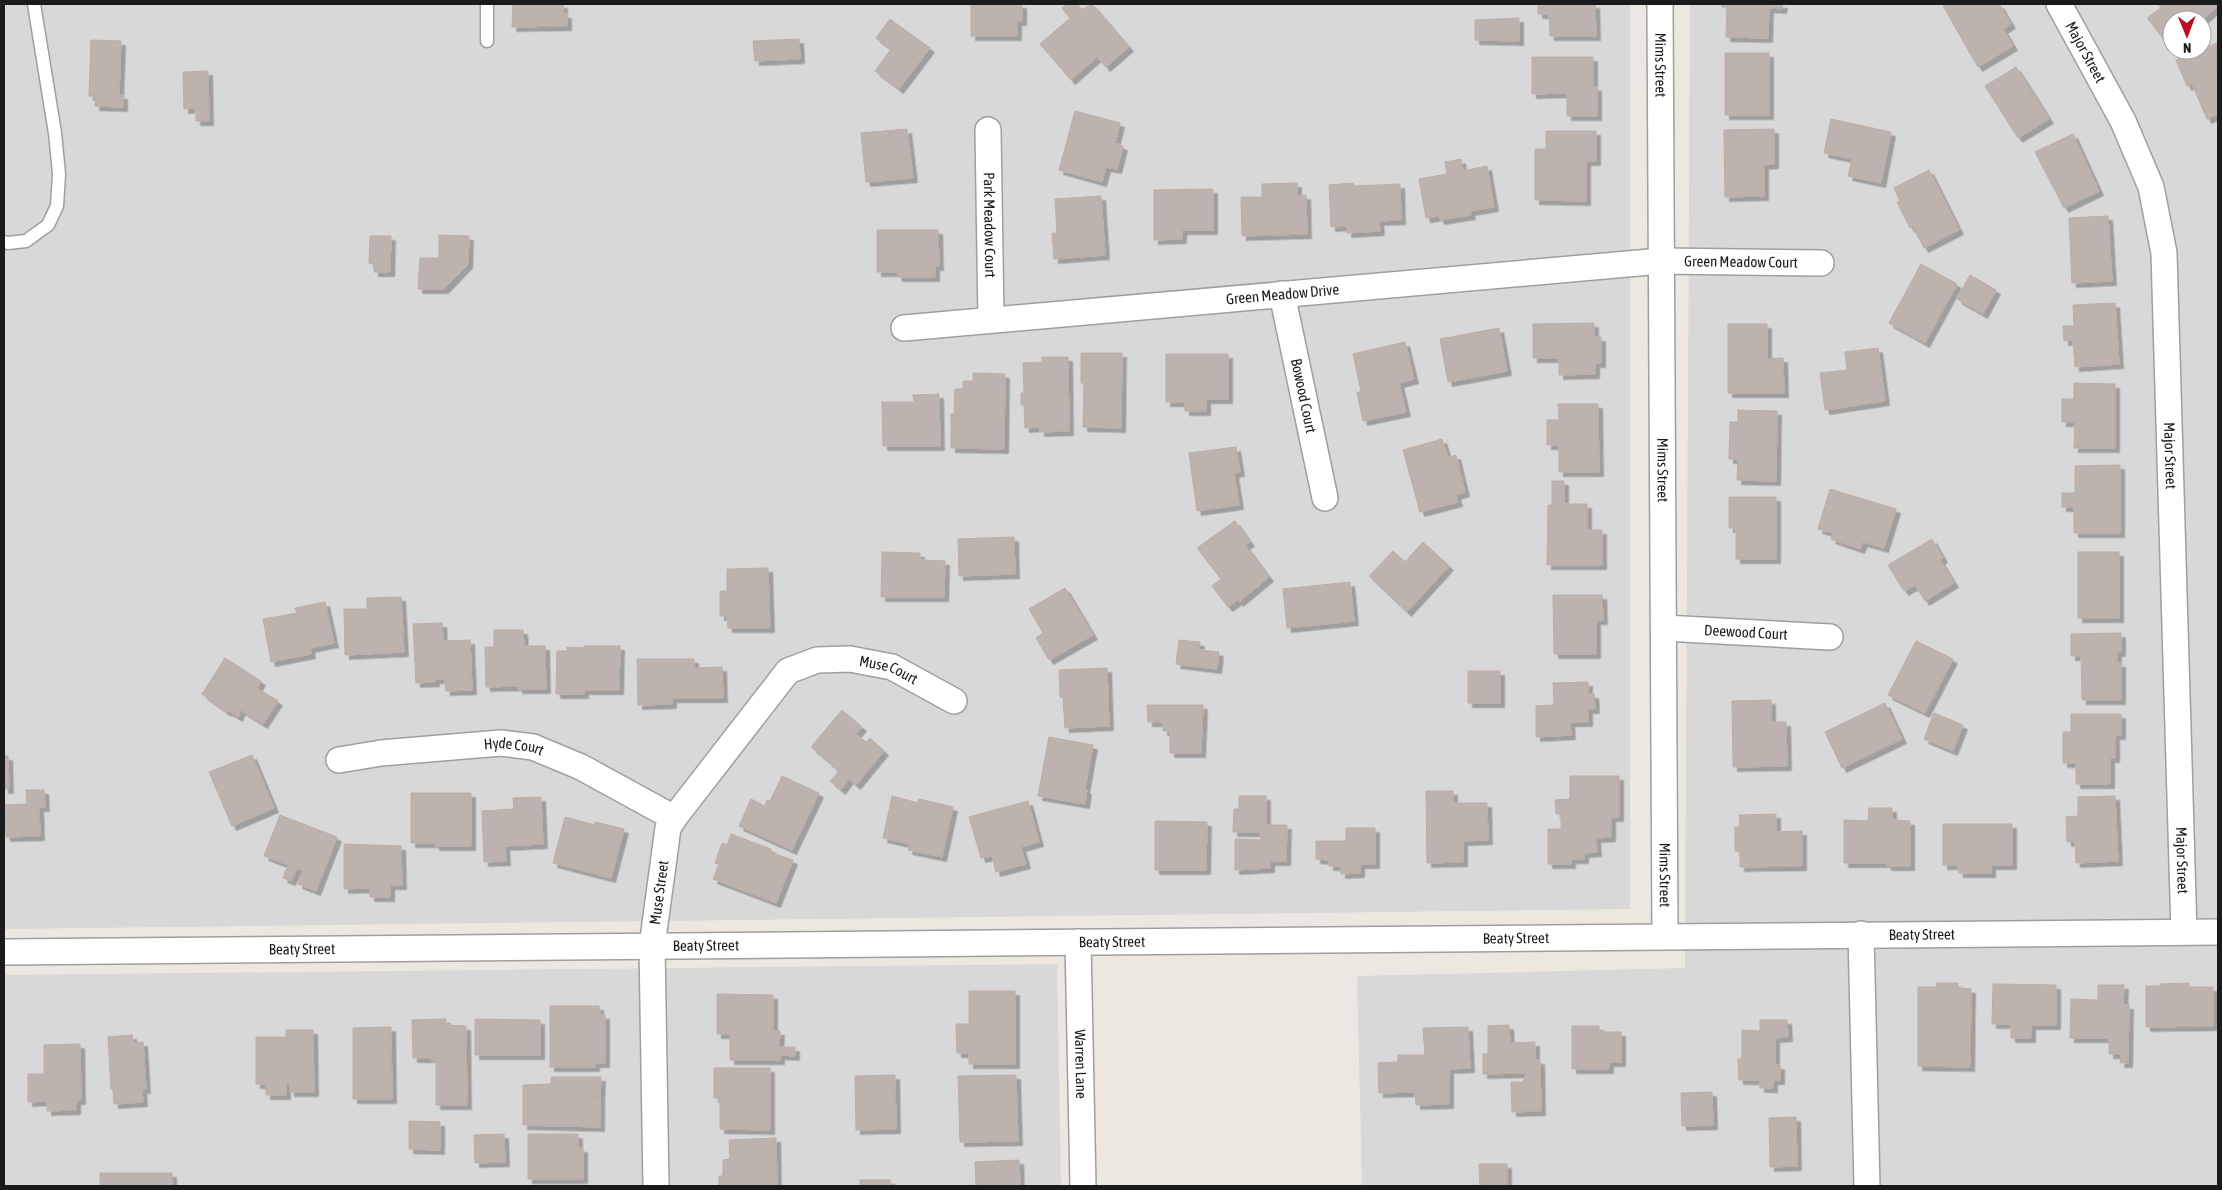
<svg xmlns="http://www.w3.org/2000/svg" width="2222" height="1190" font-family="'Asap Condensed',sans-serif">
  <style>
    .residential { fill: #d9d8d9; fill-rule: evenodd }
    .building { fill: #bcb2ae; stroke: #bdaca5; filter: url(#shadow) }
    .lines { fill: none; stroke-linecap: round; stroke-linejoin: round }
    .service-casing { stroke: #9f9f9f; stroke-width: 15 }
    .minor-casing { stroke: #9f9f9f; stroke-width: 28 }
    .service { stroke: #fff; stroke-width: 12 }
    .minor { stroke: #fff; stroke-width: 25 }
    .labels { text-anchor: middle; stroke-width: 4; stroke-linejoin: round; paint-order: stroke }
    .street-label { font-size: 15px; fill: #1b1b1b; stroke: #fff }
  </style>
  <defs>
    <filter id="shadow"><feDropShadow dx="4.5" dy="4.5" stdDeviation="0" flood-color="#0004"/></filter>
  </defs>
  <rect width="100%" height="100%" fill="#ece7e1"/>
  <g class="residential">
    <polygon points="4,4 1630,4 1630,909 4,929"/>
    <path d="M 1690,4 L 2218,4 L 2218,1186 L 1362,1186 L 1357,976 L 1685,968 ZM 2172,20 L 2202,20 L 2202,50 L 2172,50 Z"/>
    <polygon points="1057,964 1061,1186 4,1186 4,975"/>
  </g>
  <g class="building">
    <polygon points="513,4 563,4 563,14 567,14 567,26 512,27"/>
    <polygon points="971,4 1022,4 1022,21 1017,21 1017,36 971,36"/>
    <polygon points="1067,4 1077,4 1082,10 1092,4 1129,47 1106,67 1097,57 1071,80 1040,44 1070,18 1062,8"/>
    <polygon points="1538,4 1595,4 1596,36 1550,36 1549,14 1538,14"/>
    <polygon points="1722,4 1783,4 1782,9 1769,8 1768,38 1726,37 1727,7 1722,7"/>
    <polygon points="1946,4 1999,4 2011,24 2003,29 2013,46 1978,67 1943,6"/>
    <polygon points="2158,4 2218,4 2218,6 2202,20 2172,20 2172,43 2169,46 2147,18 2161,8"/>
    <polygon points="1519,18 1519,41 1475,40 1475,20"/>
    <polygon points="890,19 930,48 899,89 875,71 891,49 876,38"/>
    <polygon points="799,39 800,59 755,61 753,41"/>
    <polygon points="91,40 121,41 119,95 123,95 123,107 95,106 96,96 89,96"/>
    <polygon points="2217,43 2218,114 2207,119 2192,84 2187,86 2176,60"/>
    <rect x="1725" y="53" width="44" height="62"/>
    <polygon points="1532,57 1593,57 1593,87 1597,87 1597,116 1567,116 1567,93 1532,94"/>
    <polygon points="2016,67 2049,119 2018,138 1985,86"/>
    <polygon points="208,71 209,121 196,121 196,108 184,109 183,72"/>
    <polygon points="1075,111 1120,123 1115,143 1123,146 1117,169 1106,167 1102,182 1059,170"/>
    <polygon points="1831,119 1891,132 1881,183 1848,176 1852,159 1824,153"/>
    <polygon points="907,129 913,178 866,182 861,133"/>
    <polygon points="1774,129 1774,164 1764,165 1764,196 1725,197 1724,130"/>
    <polygon points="1546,131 1596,131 1596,161 1586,161 1586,201 1535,200 1535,149 1546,149"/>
    <polygon points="2073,134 2099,191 2064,208 2035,152"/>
    <polygon points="1461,159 1463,171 1487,166 1494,207 1470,211 1471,215 1440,220 1439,216 1426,218 1419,179 1447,174 1445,162"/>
    <polygon points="1929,170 1959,230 1924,248 1913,227 1910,228 1897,202 1900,201 1894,188"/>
    <polygon points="1297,183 1297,196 1306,195 1307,234 1242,236 1241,197 1262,197 1262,184"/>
    <polygon points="1353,183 1353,186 1400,184 1401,220 1379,221 1380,231 1347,233 1347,226 1331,227 1329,185"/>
    <polygon points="1213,189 1213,230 1182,230 1182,239 1154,240 1154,190"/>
    <polygon points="1101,196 1105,255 1054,259 1052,233 1057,233 1055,199"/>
    <polygon points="2108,216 2112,281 2072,283 2069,218"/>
    <polygon points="877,230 938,230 939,266 935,266 935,277 898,277 897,272 877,272"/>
    <polygon points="439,235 469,236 468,264 444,289 418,289 420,258 439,258"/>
    <polygon points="370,236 391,236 390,272 374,272 374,264 369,263"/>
    <polygon points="1921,264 1957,284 1925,343 1889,323"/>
    <polygon points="1970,275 1996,290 1983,314 1957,299"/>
    <polygon points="2115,303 2119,364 2075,367 2073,340 2064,341 2063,326 2074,326 2073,305"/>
    <polygon points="1594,323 1594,337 1601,337 1601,363 1595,363 1595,374 1559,375 1559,358 1533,358 1533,324"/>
    <polygon points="1728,324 1767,324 1767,359 1783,358 1784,393 1728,393"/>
    <polygon points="1499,328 1507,371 1448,382 1440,339"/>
    <polygon points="1405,342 1414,379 1399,383 1406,412 1363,421 1357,393 1361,391 1353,354"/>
    <polygon points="1878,348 1885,401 1825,410 1820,373 1847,370 1845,352"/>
    <polygon points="1081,353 1122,353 1121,428 1083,427 1084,383 1081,383"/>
    <polygon points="1166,354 1228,354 1228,399 1206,399 1206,411 1185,411 1185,402 1166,402"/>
    <polygon points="1042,357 1068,357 1069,431 1040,432 1040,427 1025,428 1024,405 1021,405 1021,393 1024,393 1023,363 1042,362"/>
    <polygon points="973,373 1005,374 1004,449 951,448 951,414 954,414 955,389 963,389 963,381 973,381"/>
    <polygon points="2074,383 2115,384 2115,448 2074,448 2075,422 2062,422 2062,399 2074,399"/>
    <polygon points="939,394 940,446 883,446 882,402 914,402 913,395"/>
    <polygon points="1558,404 1598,404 1599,472 1559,472 1559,445 1547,445 1547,420 1559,420"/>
    <polygon points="1738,410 1777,411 1776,481 1737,480 1738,459 1729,459 1730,422 1738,422"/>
    <polygon points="1442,439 1448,458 1456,455 1465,492 1456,495 1458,502 1420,512 1403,450"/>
    <polygon points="1236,447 1240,472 1234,473 1239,505 1197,511 1189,453"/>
    <polygon points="2120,465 2120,533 2074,533 2074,507 2062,507 2062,493 2075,493 2075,466"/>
    <polygon points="1552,481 1564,481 1564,504 1587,504 1587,530 1602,530 1602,565 1547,565 1548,505 1552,505"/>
    <polygon points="1830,489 1896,509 1884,548 1863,542 1860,549 1831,539 1833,533 1818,529"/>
    <polygon points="1729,497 1776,497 1776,559 1736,559 1736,528 1729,528"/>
    <polygon points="1235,521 1250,542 1245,545 1269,577 1239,602 1238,600 1228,607 1212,586 1221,579 1197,548"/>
    <polygon points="1014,537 1015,574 959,576 958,539"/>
    <polygon points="1932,539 1943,558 1940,560 1954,583 1925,601 1915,585 1904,591 1888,565"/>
    <polygon points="1423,542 1449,566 1407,612 1369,576 1393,551 1405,562"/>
    <polygon points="882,552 920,553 920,560 945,561 944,597 881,597"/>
    <rect x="2078" y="552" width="41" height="66"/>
    <polygon points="768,568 770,628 728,628 727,616 720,616 720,591 727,591 727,569"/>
    <polygon points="1350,582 1354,621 1287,628 1283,589"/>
    <polygon points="1065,588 1093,635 1049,660 1036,638 1043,633 1029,609"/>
    <polygon points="1553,595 1602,595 1603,620 1596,620 1596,654 1554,654"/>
    <polygon points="401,597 404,652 345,655 344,609 367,609 367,598"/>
    <polygon points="325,602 334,643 310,648 311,654 271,662 263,619 297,613 295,608"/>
    <polygon points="442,623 443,641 470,640 472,690 446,691 445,679 435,679 435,682 416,683 413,624"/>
    <polygon points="494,630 523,630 524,646 545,646 546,689 518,689 518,686 486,687 485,647 494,647"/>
    <polygon points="2121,633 2121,652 2117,652 2117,663 2121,663 2121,700 2082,700 2081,656 2071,656 2071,634"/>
    <polygon points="1179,640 1200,642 1199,650 1219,652 1217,669 1176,664"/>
    <polygon points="1916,641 1953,659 1925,713 1888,695"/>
    <polygon points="584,646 620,646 619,690 584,690 584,694 556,694 557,651 567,651 567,647 584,648"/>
    <polygon points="225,658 261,681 257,688 278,701 263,724 241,710 238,717 228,711 227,712 202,694"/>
    <polygon points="637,659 694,659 694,668 722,667 723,698 672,698 672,704 638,705"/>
    <polygon points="1107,668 1109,726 1065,728 1063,697 1060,697 1059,670"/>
    <rect x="1468" y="671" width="32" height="32"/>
    <polygon points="1588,682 1588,694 1594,694 1595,709 1588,709 1588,722 1570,722 1571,735 1536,737 1536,706 1554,705 1553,683"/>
    <polygon points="1771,700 1771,722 1786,722 1787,766 1733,767 1732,701"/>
    <polygon points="1885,703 1902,739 1842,768 1825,732"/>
    <polygon points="1147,705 1203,705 1201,753 1170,753 1170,731 1163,731 1163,722 1148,722"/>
    <polygon points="842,710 862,727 856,734 866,742 870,738 884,751 856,785 849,779 841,790 830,781 839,771 811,747"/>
    <polygon points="1934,713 1963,725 1953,751 1924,739"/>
    <polygon points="2071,714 2121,714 2121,735 2115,735 2115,758 2110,758 2110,784 2076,784 2076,763 2063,763 2063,732 2071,732"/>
    <polygon points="1049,737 1093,745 1085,789 1087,790 1085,804 1038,796"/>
    <polygon points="252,755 274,808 232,826 209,772"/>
    <polygon points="4,756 8,756 9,789 4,789"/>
    <polygon points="782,776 819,793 792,850 739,826 751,799 765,806 767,800 770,801"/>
    <polygon points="1570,776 1619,776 1619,817 1611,817 1611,837 1596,838 1597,852 1584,853 1584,859 1571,859 1571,864 1548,864 1548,829 1561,829 1561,814 1556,814 1555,800 1570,799"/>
    <polygon points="26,790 44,790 45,807 39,807 40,836 6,837 5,805 27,804"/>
    <polygon points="1426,791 1453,791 1453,803 1487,803 1488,840 1463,841 1463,862 1427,863"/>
    <polygon points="411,793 471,793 471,846 435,846 435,843 411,843"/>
    <polygon points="892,796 918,803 919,799 953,807 942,857 908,850 909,844 883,838"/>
    <polygon points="1239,796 1266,796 1266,825 1287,825 1286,861 1270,861 1270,868 1235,870 1235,839 1261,840 1260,832 1233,832 1234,809 1239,809"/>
    <polygon points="2115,796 2118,861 2076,863 2075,841 2067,842 2066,817 2078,816 2078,797"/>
    <polygon points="541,797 543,844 505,846 506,861 484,862 482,811 514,809 513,798"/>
    <polygon points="1028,801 1039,842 1021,847 1026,864 996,872 992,856 981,858 969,817"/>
    <polygon points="1869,808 1892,808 1892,820 1910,821 1910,866 1887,866 1887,863 1844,863 1844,820 1868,821"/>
    <polygon points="1776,814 1776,832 1802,831 1802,866 1740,867 1740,851 1735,851 1735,827 1740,827 1739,815"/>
    <polygon points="280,815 337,837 316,891 298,884 303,871 297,868 291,881 283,878 288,865 264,856"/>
    <polygon points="565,817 595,825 595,822 624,829 611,878 553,863"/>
    <polygon points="1155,821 1207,822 1206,870 1155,870"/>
    <polygon points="1943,824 2012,824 2012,865 1991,865 1991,873 1959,873 1958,865 1943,865"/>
    <polygon points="1346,828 1375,828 1375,864 1360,864 1360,873 1341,874 1341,866 1329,866 1329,860 1316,859 1316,841 1346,841"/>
    <polygon points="731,834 771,849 771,851 778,855 793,860 776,903 713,879 719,864 715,863 722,843 727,845"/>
    <polygon points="344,844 401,846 402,885 390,885 390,897 370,897 370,888 344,889"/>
    <polygon points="1936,983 1958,983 1958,988 1971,989 1970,1067 1918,1066 1918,987 1937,987"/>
    <polygon points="2189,983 2189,987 2213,987 2213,1026 2146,1027 2146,986 2160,986 2160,984"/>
    <polygon points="1993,984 2056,985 2056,1025 2031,1025 2031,1038 2011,1038 2011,1024 1992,1024"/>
    <polygon points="2098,985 2124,985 2123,1005 2129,1005 2128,1063 2120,1063 2121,1054 2109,1054 2109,1038 2070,1038 2071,999 2098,1000"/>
    <polygon points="969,991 1015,991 1015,1064 969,1064 969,1053 957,1053 956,1024 969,1024"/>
    <polygon points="717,994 773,995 773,1031 780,1031 779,1047 795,1047 795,1056 780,1055 780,1060 730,1060 730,1034 717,1034"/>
    <polygon points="550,1006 599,1006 600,1015 605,1015 605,1063 595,1063 595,1067 550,1067"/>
    <polygon points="446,1019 446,1025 466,1026 467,1105 436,1105 436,1061 432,1061 432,1058 413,1058 412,1020"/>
    <polygon points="475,1019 540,1020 540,1055 475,1055"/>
    <polygon points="1760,1020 1787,1020 1788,1037 1775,1038 1775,1065 1780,1065 1780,1080 1773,1080 1773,1088 1760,1088 1760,1080 1739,1080 1738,1059 1742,1059 1742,1030 1760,1031"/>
    <polygon points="1509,1025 1510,1043 1535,1042 1535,1060 1540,1060 1541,1111 1512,1112 1511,1082 1523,1082 1526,1073 1483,1074 1483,1054 1488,1054 1488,1026"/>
    <polygon points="1572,1026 1599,1026 1599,1032 1621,1032 1621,1062 1609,1062 1609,1069 1572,1069"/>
    <polygon points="391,1027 392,1099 353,1099 353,1028"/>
    <polygon points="1468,1027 1470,1068 1449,1069 1449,1104 1416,1105 1415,1092 1379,1093 1378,1063 1398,1062 1398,1055 1425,1055 1423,1028"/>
    <polygon points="286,1030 313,1030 314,1092 290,1092 290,1083 286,1083 286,1095 266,1095 266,1084 256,1084 256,1037 286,1037"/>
    <polygon points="132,1035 133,1043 143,1042 146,1089 142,1089 143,1102 114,1104 113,1089 111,1089 108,1037"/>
    <polygon points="80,1044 81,1100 76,1100 76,1110 47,1111 47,1101 28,1102 28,1074 44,1074 44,1045"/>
    <polygon points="714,1068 770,1068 770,1130 720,1129 720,1098 714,1098"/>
    <polygon points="895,1075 896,1129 856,1130 855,1076"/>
    <polygon points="1016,1075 1018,1141 960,1142 958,1076"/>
    <polygon points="551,1077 601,1077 600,1097 589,1096 600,1097 600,1127 523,1125 523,1085 551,1084"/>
    <polygon points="1712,1092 1713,1125 1682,1126 1681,1093"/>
    <polygon points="1796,1117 1797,1166 1770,1167 1769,1118"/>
    <polygon points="409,1121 440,1122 440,1150 409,1149"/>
    <polygon points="504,1134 505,1162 475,1163 474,1135"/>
    <polygon points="528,1134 578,1134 578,1148 583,1148 583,1179 528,1179"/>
    <polygon points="776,1138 777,1186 719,1186 719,1176 723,1176 723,1160 730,1159 729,1140"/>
    <polygon points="1019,1160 1020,1186 976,1186 975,1162"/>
    <polygon points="1479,1164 1507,1164 1507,1186 1480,1186"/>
    <rect x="100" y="1173" width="72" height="13"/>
    <rect x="860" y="1180" width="30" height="6"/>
  </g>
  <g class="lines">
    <g class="service-casing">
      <g id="service">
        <polyline points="487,41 487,4"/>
        <polyline points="4,242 8,243 26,241 48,225 57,206 59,174 55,133 34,4"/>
      </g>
    </g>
    <g class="minor-casing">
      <g id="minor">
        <path id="s1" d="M 1660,4 L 1665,936"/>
        <path id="s2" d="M 2059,4 L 2123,121 L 2151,187 L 2164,253 L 2184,932"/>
        <path id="s3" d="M 988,130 L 991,320"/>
        <path id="s4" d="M 1282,294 L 1325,498"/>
        <path id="s5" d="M 904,328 L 1661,261 L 1821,263"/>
        <path id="s6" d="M 1664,628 L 1830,637"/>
        <path id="s7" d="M 339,760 L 381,753 L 501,743 L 533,747 L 581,767 L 674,818"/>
        <polyline points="1861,934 1867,1186"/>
        <path id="s8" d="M 1078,942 L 1083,1186"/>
        <path id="s9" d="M 4,952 L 2218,932"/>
        <path id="s10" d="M 656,1186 L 652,946 L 668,828 L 674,818 L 788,671 L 817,660 L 850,659 L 892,667 L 954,701"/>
      </g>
    </g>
    <use href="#service" class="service"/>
    <use href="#minor" class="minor"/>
  </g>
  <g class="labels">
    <g class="street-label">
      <text dy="5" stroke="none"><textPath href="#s2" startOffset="55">Major Street</textPath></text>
      <text dy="5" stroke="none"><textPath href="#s1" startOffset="61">Mims Street</textPath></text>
      <text dy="5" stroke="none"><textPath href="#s3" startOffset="95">Park Meadow Court</textPath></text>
      <text dy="5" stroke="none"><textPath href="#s5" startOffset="840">Green Meadow Court</textPath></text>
      <text dy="5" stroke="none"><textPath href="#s5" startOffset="380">Green Meadow Drive</textPath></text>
      <text dy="5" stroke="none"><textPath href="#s4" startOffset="104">Bowood Court</textPath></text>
      <text dy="5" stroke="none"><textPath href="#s2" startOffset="475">Major Street</textPath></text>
      <text dy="5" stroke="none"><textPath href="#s1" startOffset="466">Mims Street</textPath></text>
      <text dy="5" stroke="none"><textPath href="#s6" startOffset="82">Deewood Court</textPath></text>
      <text dy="5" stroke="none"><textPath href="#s10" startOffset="661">Muse Court</textPath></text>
      <text dy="5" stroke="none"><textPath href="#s7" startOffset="176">Hyde Court</textPath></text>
      <text dy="5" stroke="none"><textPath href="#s2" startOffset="880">Major Street</textPath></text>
      <text dy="5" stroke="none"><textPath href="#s1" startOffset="871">Mims Street</textPath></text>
      <text dy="5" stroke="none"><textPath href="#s10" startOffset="294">Muse Street</textPath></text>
      <text dy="5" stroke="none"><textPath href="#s9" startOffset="1918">Beaty Street</textPath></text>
      <text dy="5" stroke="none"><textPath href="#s9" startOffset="1512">Beaty Street</textPath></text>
      <text dy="5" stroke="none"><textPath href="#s9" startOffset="1108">Beaty Street</textPath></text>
      <text dy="5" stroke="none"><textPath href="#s9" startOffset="702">Beaty Street</textPath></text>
      <text dy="5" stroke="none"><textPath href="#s9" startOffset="298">Beaty Street</textPath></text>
      <text dy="5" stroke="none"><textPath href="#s8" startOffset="122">Warren Lane</textPath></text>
    </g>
  </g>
  <rect width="2222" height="1190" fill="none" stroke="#1b1b1b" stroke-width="10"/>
  <g transform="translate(2187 35) rotate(179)"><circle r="24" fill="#ffffff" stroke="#a4a4a4"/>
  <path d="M0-4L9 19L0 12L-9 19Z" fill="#bb0c25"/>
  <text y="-8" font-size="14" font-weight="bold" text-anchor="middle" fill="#1b1b1b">N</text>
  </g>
</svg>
